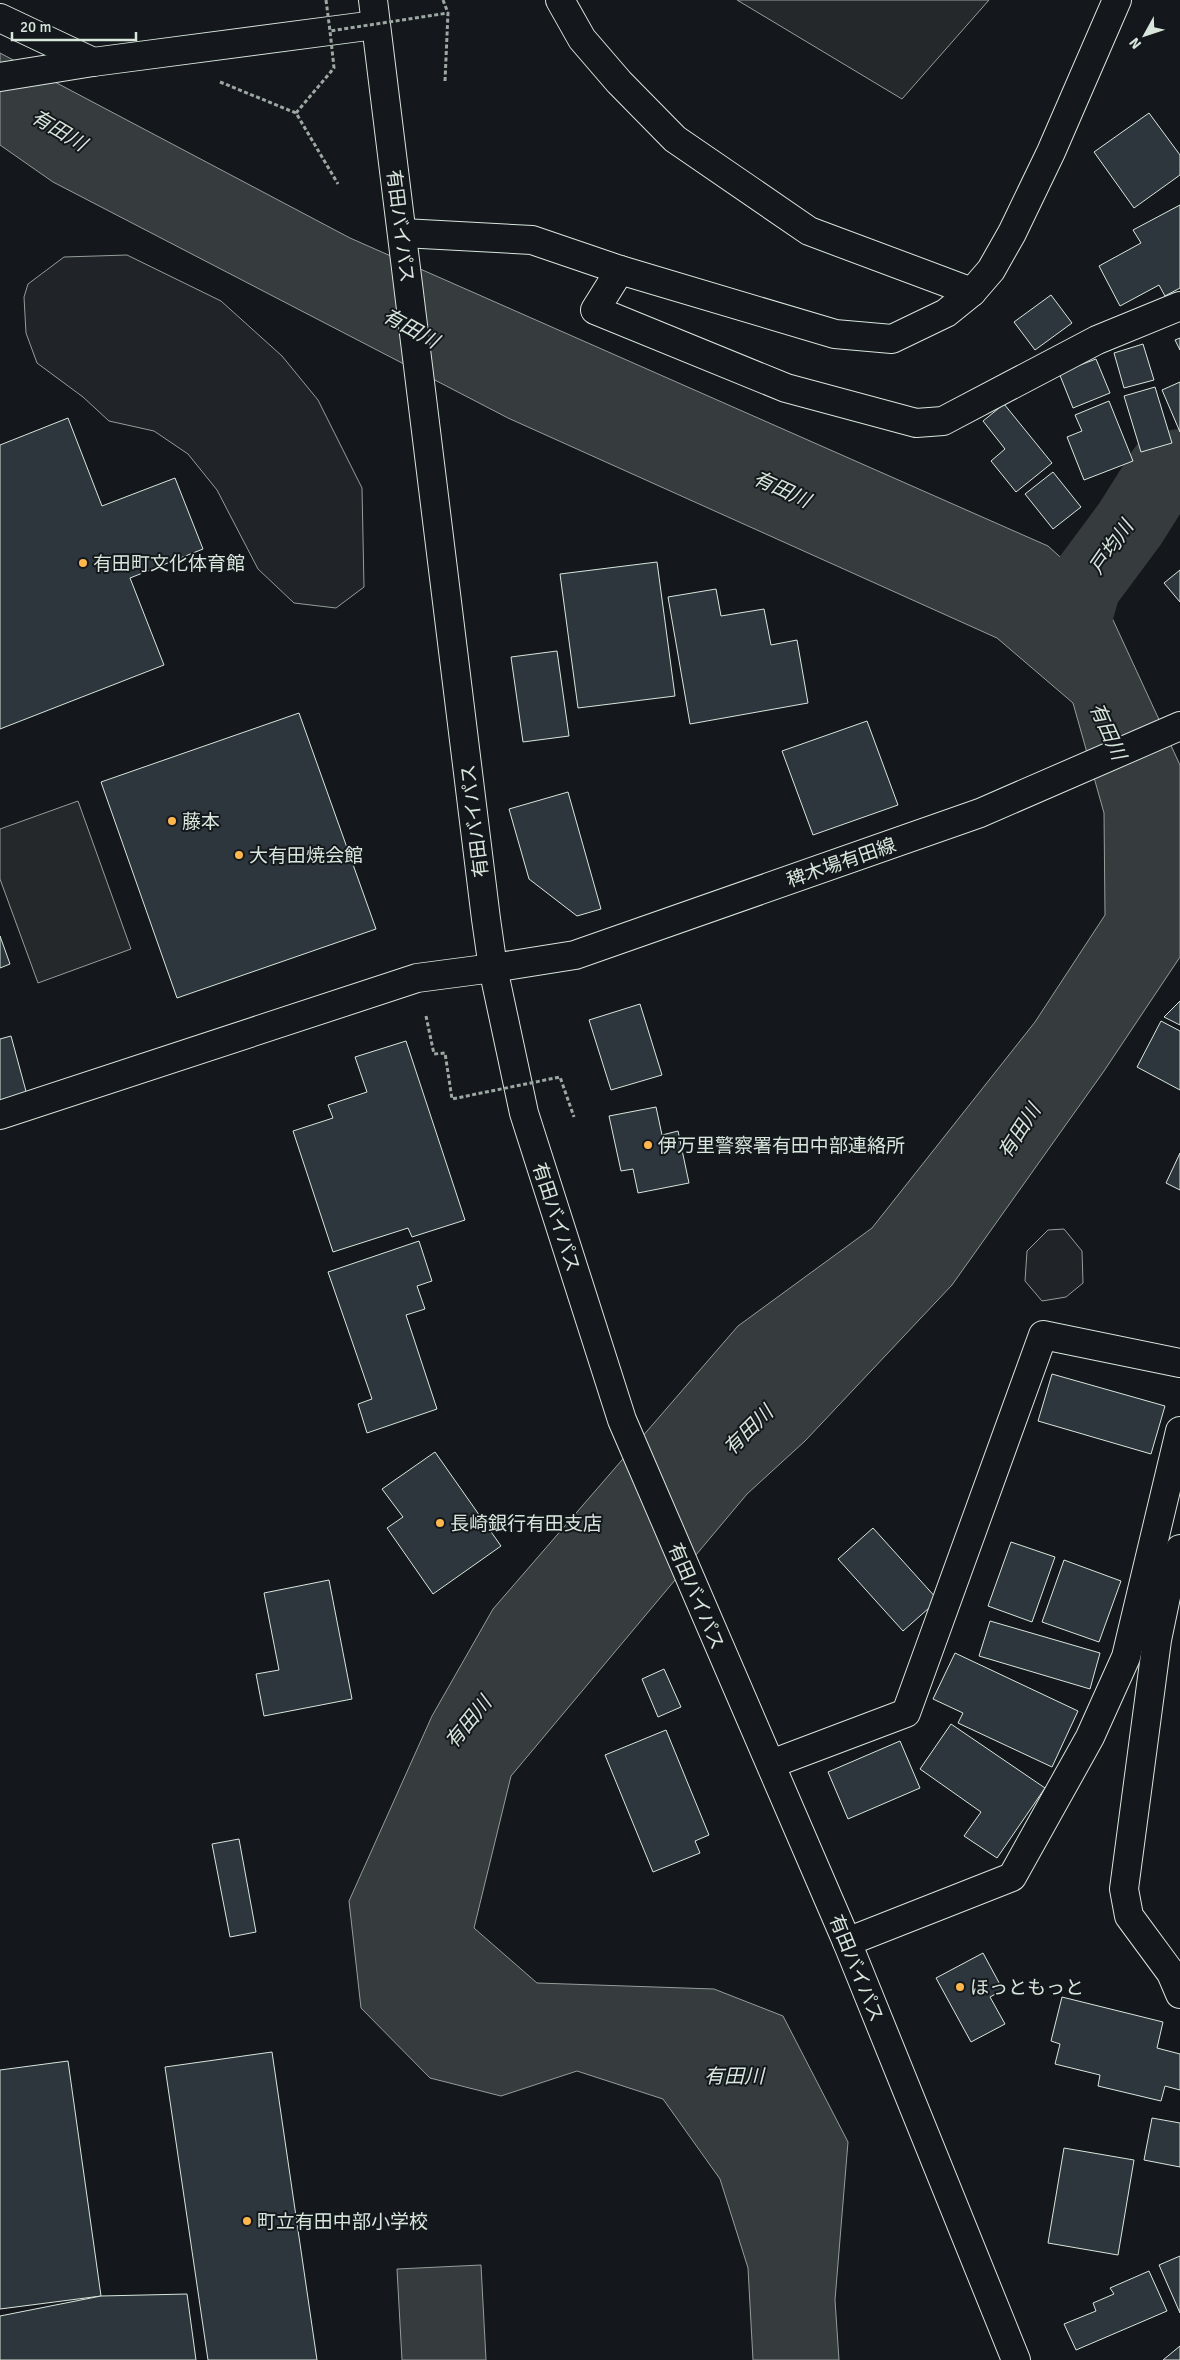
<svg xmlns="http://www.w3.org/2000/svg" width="1180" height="2360" font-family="Signika,'Noto Sans JP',sans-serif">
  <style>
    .green { fill: #202428; stroke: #939e99 }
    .parking { fill: #24282b; stroke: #939e99 }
    .water { fill: #363b3e; stroke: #939e99 }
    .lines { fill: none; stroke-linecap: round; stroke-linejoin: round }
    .river { stroke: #363b3e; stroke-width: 74 }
    .building { fill: #2c363c; stroke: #d8e6dc }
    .street-casing { stroke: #d8e6dc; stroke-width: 30 }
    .secondary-casing { stroke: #d8e6dc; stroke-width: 30 }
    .highway-casing { stroke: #d8e6dc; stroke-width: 30 }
    .path { stroke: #9da8a2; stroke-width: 3; stroke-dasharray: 4 2.5; stroke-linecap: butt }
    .street { stroke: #14181c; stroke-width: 28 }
    .secondary { stroke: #14181c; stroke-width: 28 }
    .highway { stroke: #14181c; stroke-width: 28 }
    .path-bridge { stroke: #9da8a2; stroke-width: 3; stroke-dasharray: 4 2.5; stroke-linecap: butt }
    .poi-dot { fill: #ffb74d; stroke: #14181c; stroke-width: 2 }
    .labels { text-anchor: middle; stroke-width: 4; stroke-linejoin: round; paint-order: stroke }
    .street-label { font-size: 19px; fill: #d8e6dc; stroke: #14181c }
    .poi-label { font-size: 19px; fill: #d8e6dc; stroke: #14181c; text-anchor: start }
    .water-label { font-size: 20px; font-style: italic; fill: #d8e6dc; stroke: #14181c }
  </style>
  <rect width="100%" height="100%" fill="#14181c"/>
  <g class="green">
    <polygon points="127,255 221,301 282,356 318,400 362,488 364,587 336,608 294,603 258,569 217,490 188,454 154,431 109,421 83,397 37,363 26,333 24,297 28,284 64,257"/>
    <polygon points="1064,1229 1082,1251 1083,1283 1066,1297 1042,1301 1025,1281 1027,1251 1048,1230"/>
  </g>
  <g class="parking">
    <polygon points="737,0 989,0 902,99"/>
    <polygon points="78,801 131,949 38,983 0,879 0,829"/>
  </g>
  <g class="water">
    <polygon points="0,53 350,238 1048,546 1101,594 1180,765 1180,957 1104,1071 952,1285 805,1441 747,1494 511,1776 474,1928 537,1983 714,1989 783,2016 848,2142 835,2300 839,2360 753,2360 748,2268 720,2179 663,2099 577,2071 501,2096 430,2078 361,2008 349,1901 432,1716 493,1609 738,1326 872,1228 1035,1022 1105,915 1104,813 1073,703 997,638 508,418 53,182 0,145"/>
    <polygon points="481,2265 486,2360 402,2360 397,2269"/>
  </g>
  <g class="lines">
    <polyline class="river" points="1067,646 1084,586 1130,524 1164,470 1180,466"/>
  </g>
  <g class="building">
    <polygon points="1149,113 1180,155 1180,175 1134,208 1094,152"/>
    <polygon points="1180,205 1180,288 1165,296 1159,285 1120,306 1099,266 1141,243 1133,230"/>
    <polygon points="1051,295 1072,323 1035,350 1014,322"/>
    <polygon points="1180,338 1180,350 1175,340"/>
    <polygon points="1143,344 1154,380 1124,388 1114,353"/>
    <polygon points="1096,359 1110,393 1073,408 1059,373"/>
    <polygon points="1180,382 1180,432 1162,390"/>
    <polygon points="1155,387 1172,443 1141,452 1124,396"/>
    <polygon points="1109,401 1133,461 1084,480 1067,437 1082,431 1075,415"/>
    <polygon points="1004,404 1052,463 1016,492 991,461 1005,449 983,421"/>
    <polygon points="68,418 102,506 175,478 203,549 130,578 164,665 0,729 0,445"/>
    <polygon points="1053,472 1081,507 1053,529 1025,494"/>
    <polygon points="657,562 675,696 578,708 560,574"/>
    <polygon points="1180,570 1180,602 1164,583"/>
    <polygon points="716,589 721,616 764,609 771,645 797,640 808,703 690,724 668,597"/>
    <polygon points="557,651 569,736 523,742 511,657"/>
    <polygon points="299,713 376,929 177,998 101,782"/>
    <polygon points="867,721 898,805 813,835 782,751"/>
    <polygon points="568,792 601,909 577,916 529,879 509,809"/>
    <polygon points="0,936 10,964 0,968"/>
    <polygon points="1180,1001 1180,1025 1164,1017"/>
    <polygon points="640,1004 662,1075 611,1090 589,1020"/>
    <polygon points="1161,1021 1180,1031 1180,1090 1137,1067"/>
    <polygon points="11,1036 27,1095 0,1102 0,1039"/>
    <polygon points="406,1041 465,1220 412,1237 408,1228 333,1252 293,1131 333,1118 328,1105 367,1092 355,1057"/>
    <polygon points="656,1107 662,1135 678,1131 689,1183 638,1193 633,1169 621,1171 609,1116"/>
    <polygon points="1180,1153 1180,1190 1166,1183"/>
    <polygon points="419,1241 432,1281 417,1286 425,1309 406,1315 437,1409 367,1433 358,1404 372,1399 328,1272"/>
    <polygon points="1052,1374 1165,1406 1151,1454 1038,1421"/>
    <polygon points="435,1452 501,1546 433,1594 387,1528 403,1517 382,1489"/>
    <polygon points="873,1528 938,1600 903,1631 838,1559"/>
    <polygon points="1011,1542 1055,1557 1032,1622 988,1606"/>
    <polygon points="1064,1560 1121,1581 1099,1642 1042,1622"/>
    <polygon points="329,1580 352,1699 264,1716 256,1674 279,1670 264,1593"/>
    <polygon points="990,1621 1100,1653 1090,1689 979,1656"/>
    <polygon points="955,1653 1078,1711 1052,1767 958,1723 963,1713 933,1699"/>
    <polygon points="664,1669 681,1707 658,1717 642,1679"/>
    <polygon points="951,1724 1045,1788 997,1858 964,1836 981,1812 920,1769"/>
    <polygon points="666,1730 709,1835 695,1841 700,1853 653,1872 605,1755"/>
    <polygon points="900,1741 920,1788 848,1819 828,1772"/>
    <polygon points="239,1839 256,1932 230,1937 212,1844"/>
    <polygon points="983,1953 1003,1990 990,1997 1005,2024 971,2042 936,1978"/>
    <polygon points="1062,1997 1163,2022 1157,2048 1180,2054 1180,2090 1165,2086 1161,2101 1098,2086 1100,2075 1055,2064 1060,2044 1051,2041"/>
    <polygon points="272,2052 317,2360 208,2360 165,2067"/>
    <polygon points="68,2061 101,2296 0,2309 0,2070"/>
    <polygon points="1152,2118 1180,2123 1180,2167 1144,2160"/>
    <polygon points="1064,2148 1134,2160 1118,2255 1048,2243"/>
    <polygon points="1180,2256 1180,2313 1159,2265"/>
    <polygon points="1149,2271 1167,2311 1076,2350 1064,2324 1096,2311 1093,2303 1114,2294 1110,2288"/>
    <polygon points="187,2294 196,2360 0,2360 0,2316 101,2296"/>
    <polygon points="1180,2346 1180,2360 1163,2360"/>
  </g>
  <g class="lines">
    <g class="street-casing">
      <g id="street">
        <polyline points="560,0 582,39 619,82 675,139 809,231 972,292"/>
        <polyline points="0,18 93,62"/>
        <polyline points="403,233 532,240 620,270 835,334 892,339 946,313 972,292 991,270 1012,233 1051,152 1117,0"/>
        <polyline points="620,270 595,310 786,388 916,423 943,421 1097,340 1180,306"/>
        <polyline points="0,1115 417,978 493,968"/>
        <polyline points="1180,1549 1168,1587 1157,1640 1124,1889 1129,1916 1171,1973 1180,1994"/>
        <polyline points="771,1764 906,1713 1043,1335 1180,1363"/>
        <polyline points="847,1942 1012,1877 1090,1737 1126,1657 1180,1431"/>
      </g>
    </g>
    <g class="secondary-casing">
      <g id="secondary">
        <polyline points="0,77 93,62 375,25"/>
        <polyline points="493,968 575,955 980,813 1180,726"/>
      </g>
    </g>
    <g class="highway-casing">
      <polyline id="highway" points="373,0 486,919 493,968 524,1113 622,1420 847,1942 1016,2360"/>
    </g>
    <g class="path">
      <polyline points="443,0 448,13 445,81"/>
      <polyline points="220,82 296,113 338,184"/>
    </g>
    <use href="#street" class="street"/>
    <use href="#secondary" class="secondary"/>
    <use href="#highway" class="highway"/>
    <g class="path-bridge">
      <polyline points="326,0 330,31"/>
      <polyline points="296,113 334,68 330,31 448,13"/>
      <polyline points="426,1016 434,1054 445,1053 452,1099 560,1077 574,1117"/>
    </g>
  </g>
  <g class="poi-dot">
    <circle cx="83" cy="563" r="5"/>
    <circle cx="172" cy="821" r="5"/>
    <circle cx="239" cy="855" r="5"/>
    <circle cx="648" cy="1145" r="5"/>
    <circle cx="440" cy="1523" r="5"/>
    <circle cx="960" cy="1987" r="5"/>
    <circle cx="247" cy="2221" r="5"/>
  </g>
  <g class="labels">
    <g class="street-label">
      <text transform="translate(401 226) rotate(83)" y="7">有田バイパス</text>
      <text transform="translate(474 821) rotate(-97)" y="7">有田バイパス</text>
      <text transform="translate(841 862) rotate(-19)" y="7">稗木場有田線</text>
      <text transform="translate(557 1217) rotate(72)" y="7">有田バイパス</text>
      <text transform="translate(697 1596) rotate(67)" y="7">有田バイパス</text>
      <text transform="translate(857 1968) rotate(68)" y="7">有田バイパス</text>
    </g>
    <g class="poi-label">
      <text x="93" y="570">有田町文化体育館</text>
      <text x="182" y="828">藤本</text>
      <text x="249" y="862">大有田焼会館</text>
      <text x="658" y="1152">伊万里警察署有田中部連絡所</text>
      <text x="450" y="1530">長崎銀行有田支店</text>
      <text x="970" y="1994">ほっともっと</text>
      <text x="257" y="2228">町立有田中部小学校</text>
    </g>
    <g class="water-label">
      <text transform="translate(59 130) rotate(31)" y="7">有田川</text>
      <text transform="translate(411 328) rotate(29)" y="7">有田川</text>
      <text transform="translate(782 489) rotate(25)" y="7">有田川</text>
      <text transform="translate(1111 547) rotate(-55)" y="7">戸均川</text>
      <text transform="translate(1108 731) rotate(66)" y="7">有田川</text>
      <text transform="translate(1019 1131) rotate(-57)" y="7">有田川</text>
      <text transform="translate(748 1430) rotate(-45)" y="7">有田川</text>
      <text transform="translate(468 1722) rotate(-51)" y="7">有田川</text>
      <text x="734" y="2083">有田川</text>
    </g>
  </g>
  <g transform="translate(1145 35) rotate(230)" stroke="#14181c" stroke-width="4" paint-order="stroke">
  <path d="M0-4L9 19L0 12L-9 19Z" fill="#d8e6dc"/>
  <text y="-8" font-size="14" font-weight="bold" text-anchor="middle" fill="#d8e6dc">N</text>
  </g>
  <path d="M12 32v8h124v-8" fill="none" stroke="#d8e6dc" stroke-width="2.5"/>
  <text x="20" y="32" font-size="15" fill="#d8e6dc" stroke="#14181c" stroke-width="4" paint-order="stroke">20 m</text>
</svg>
